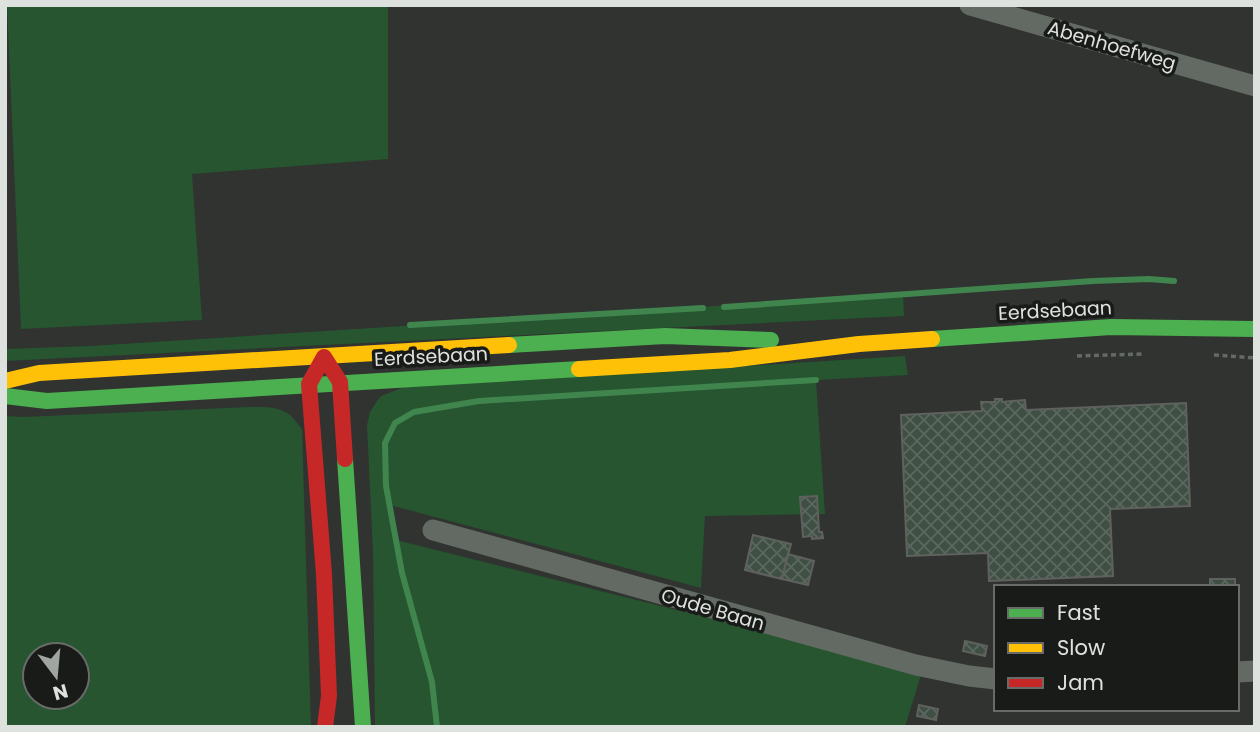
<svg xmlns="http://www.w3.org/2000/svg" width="1260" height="732" font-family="Poppins,sans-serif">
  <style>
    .green { fill: #265530; fill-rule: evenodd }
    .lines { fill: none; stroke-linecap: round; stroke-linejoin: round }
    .stream { stroke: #40854e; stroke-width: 6 }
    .building { fill: url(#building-cross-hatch); stroke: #5e615e; stroke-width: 2 }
    .path { stroke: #636964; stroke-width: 3.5; stroke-dasharray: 5 3.5; stroke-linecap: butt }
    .street { stroke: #626a63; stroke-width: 21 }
    .fast { stroke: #4caf50; stroke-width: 16 }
    .slow { stroke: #ffc107; stroke-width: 16 }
    .jam { stroke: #c62828; stroke-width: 16 }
    .labels { text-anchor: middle; stroke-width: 7; stroke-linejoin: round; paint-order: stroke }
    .street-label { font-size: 19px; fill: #dee2df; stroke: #191b19 }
  </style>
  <defs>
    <pattern id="building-cross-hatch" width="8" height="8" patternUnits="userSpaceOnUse" patternTransform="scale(1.75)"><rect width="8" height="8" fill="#404f44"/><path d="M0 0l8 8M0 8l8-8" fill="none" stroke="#5b685f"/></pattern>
  </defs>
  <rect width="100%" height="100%" fill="#303330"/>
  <g class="green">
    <polygon points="7,5 388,5 388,159 192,174 202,320 21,329"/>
    <polygon points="903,294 904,316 5,361 5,349 90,346"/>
    <polygon points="905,356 908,375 816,380 825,514 705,516 701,588 390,505 396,540 729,623 921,675 905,727 375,727 373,553 367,425 370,412 377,401 381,396 414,383 615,374"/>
    <path d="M 249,407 C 274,407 288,406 302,430 L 311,727 L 5,727 L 5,416 L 23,417 ZM 35,655 L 77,655 L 77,697 L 35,697 Z"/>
  </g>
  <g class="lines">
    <g class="stream">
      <polyline points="724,307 1093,281 1149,279 1174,281"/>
      <polyline points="410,325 703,308"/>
      <polyline points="437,727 432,682 402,573 386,486 385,443 395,423 414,412 479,401 816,380"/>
    </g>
  </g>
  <g class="building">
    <polygon points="995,399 1002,399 1002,402 1025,400 1026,410 1186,403 1190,506 1110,509 1113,576 989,581 988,553 907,556 901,415 982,411 981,402 995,402"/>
    <polygon points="817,496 819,532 822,532 823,538 812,539 812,536 803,537 800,497"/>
    <polygon points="753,535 791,544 782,579 745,570"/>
    <polygon points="788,554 814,561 808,585 782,579"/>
    <rect x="1210" y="579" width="25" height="8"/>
    <polygon points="965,641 987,646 985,656 963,651"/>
    <polygon points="919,705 938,709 936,720 917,716"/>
  </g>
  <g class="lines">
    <g class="path">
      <polyline points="1214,355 1255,358"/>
      <polyline points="1077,356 1143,354"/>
    </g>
    <g class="street">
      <polyline points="970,5 1255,86"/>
      <polyline points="433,530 916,665 969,676 996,679"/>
      <polyline points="1237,672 1255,671"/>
    </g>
    <g class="fast">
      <polyline points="932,339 1111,327 1255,329"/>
      <polyline points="509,345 665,336 771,340"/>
      <polyline points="5,396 47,401 579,369"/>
      <polyline points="345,459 363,727"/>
    </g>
    <g class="slow">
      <polyline points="579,369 730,360 859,344 932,339"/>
      <polyline points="5,381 39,373 509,345"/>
    </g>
    <polyline class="jam" points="325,727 329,696 324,574 309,384 324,357 340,382 345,459"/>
  </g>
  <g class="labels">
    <g class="street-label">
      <text transform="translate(1112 45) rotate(16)" y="7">Abenhoefweg</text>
      <text transform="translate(1055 310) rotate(-3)" y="7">Eerdsebaan</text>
      <text transform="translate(431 356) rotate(-3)" y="7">Eerdsebaan</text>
      <text transform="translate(713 609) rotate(16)" y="7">Oude Baan</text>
    </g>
  </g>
  <rect width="1260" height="732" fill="none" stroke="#dee2df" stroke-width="14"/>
  <rect x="994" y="585" width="245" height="126" fill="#191b19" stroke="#686b68" stroke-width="2"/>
  <rect x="1008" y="608" width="35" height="10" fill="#4caf50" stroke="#686b68" stroke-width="2"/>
  <text x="1057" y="620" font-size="21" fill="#dee2df">Fast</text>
  <rect x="1008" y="643" width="35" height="10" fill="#ffc107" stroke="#686b68" stroke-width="2"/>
  <text x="1057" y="655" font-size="21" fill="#dee2df">Slow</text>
  <rect x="1008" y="678" width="35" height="10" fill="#c62828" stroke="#686b68" stroke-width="2"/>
  <text x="1057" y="690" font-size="21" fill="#dee2df">Jam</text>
  <g transform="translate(56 676) rotate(164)"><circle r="33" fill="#191b19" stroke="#686b68" stroke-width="2"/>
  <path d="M0-5L12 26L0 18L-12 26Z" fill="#a1a5a2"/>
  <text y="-10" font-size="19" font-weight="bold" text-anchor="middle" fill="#dee2df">N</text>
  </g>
</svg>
